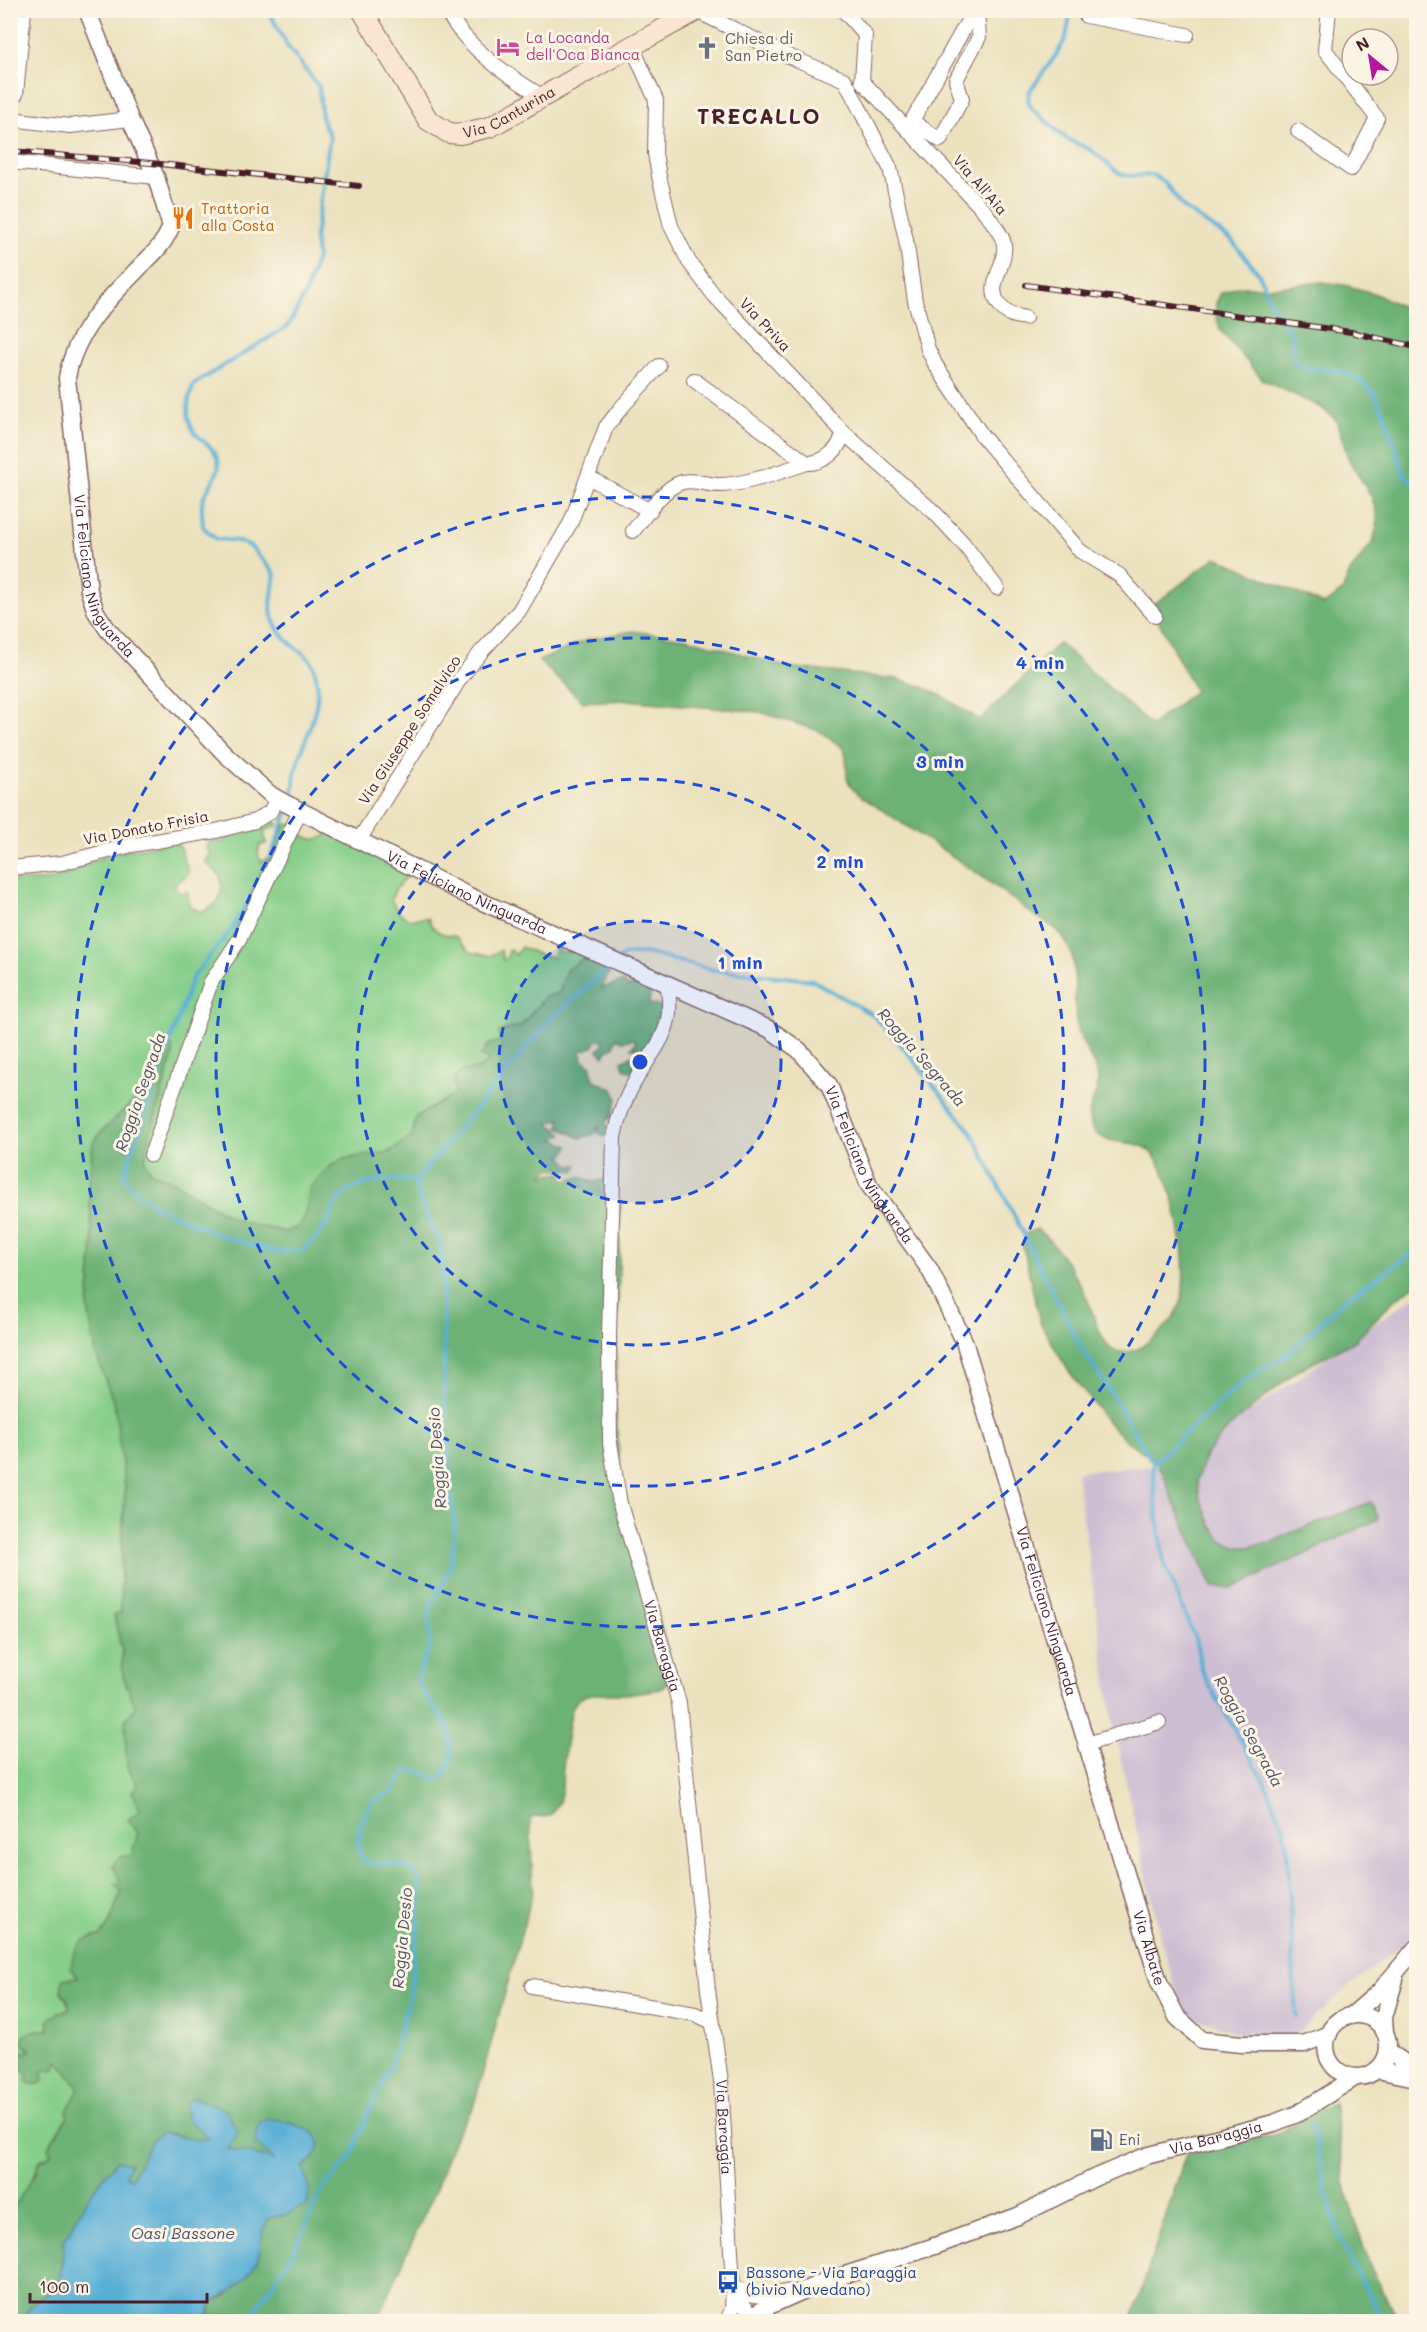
<svg xmlns="http://www.w3.org/2000/svg" width="1427" height="2332" font-family="Mali,sans-serif">
  <style>
    .industrial { fill: #cdbed3 }
    .green { fill: #86ce8a; stroke: #68765a; stroke-width: 1.5 }
    .forest { fill: #6cb176; stroke: #5b6850; stroke-width: 1.5 }
    .water { fill: #59afd6; stroke: #526780; stroke-width: 1.5 }
    .lines { fill: none; stroke-linecap: round; stroke-linejoin: round }
    .stream { stroke: #59afd6; stroke-width: 4 }
    .minor-casing { stroke: #82635e; stroke-width: 16 }
    .tertiary-casing { stroke: #82635e; stroke-width: 19 }
    .secondary-casing { stroke: #82635e; stroke-width: 22 }
    .minor { stroke: #fff; stroke-width: 14 }
    .tertiary { stroke: #fff; stroke-width: 16 }
    .secondary { stroke: #fce5d0; stroke-width: 20 }
    .rail-casing { stroke: #4a1f2b; stroke-width: 6 }
    .rail { stroke: #fcf5e5; stroke-width: 4; stroke-dasharray: 11; stroke-linecap: butt }
    .ring { fill: none; stroke: #1d4ed8; stroke-width: 3; stroke-dasharray: 10 8 }
    .labels { text-anchor: middle; stroke-width: 6; stroke-linejoin: round; paint-order: stroke }
    .hotel-label { font-size: 15px; fill: #b23c85; stroke: #fcf5e5; text-anchor: start }
    .worship-label { font-size: 15px; fill: #5b616d; stroke: #fcf5e5; text-anchor: start }
    .street-label { font-size: 15px; fill: #4a1f2b; stroke: #fcf5e5 }
    .food-label { font-size: 15px; fill: #c56008; stroke: #fcf5e5; text-anchor: start }
    .service-label { font-size: 15px; fill: #4e5e75; stroke: #fcf5e5; text-anchor: start }
    .transit-label { font-size: 15px; fill: #164399; stroke: #fcf5e5; text-anchor: start }
    .water-label { font-size: 16px; font-style: italic; fill: #4f5167; stroke: #fcf5e5 }
    .district-label { font-size: 21px; font-weight: bold; letter-spacing: 1.5px; fill: #4a1f2b; stroke: #fcf5e5 }
    .centre { fill: #1d4ed8; stroke: #fcf5e5; stroke-width: 3 }
    .ring-label { font-size: 18px; text-anchor: middle; font-weight: bold; fill: #1d4ed8; stroke: #fcf5e5; stroke-width: 6; stroke-linejoin: round; paint-order: stroke }
  </style>
  <rect width="100%" height="100%" fill="#fcf5e5"/>
  <filter id="ink" filterUnits="userSpaceOnUse"><feTurbulence type="fractalNoise" baseFrequency=".0167" numOctaves="2"/><feDisplacementMap in="SourceGraphic" scale="12" xChannelSelector="R" yChannelSelector="G"/><feConvolveMatrix kernelMatrix="1 2 1 2 8 2 1 2 1" color-interpolation-filters="sRGB"/></filter>
  <filter id="wash" filterUnits="userSpaceOnUse"><feTurbulence type="fractalNoise" baseFrequency=".008" numOctaves="4" result="noise"/><feDisplacementMap in="SourceGraphic" scale="24" xChannelSelector="R" yChannelSelector="G"/><feGaussianBlur stdDeviation="1.35" result="paint"/><feColorMatrix in="noise" values="0 0 0 0 0 0 0 0 0 0 0 0 0 0 0 0 0 1.4 0 .05"/><feComposite in="paint" operator="in"/></filter>
  <g filter="url(#wash)">
    <rect width="100%" height="100%" fill="#ebe1be"/>
    <polygon class="industrial" points="1416,1295 1416,1934 1348,1987 1292,2038 1247,2036 1183,2014 1159,1933 1113,1723 1076,1472 1176,1464"/>
    <path class="green" d="M 269,818 L 269,821 L 276,821 L 277,826 L 264,831 L 266,844 L 260,845 L 258,854 L 261,862 L 272,856 L 286,824 L 299,826 L 300,834 C 313,841 319,842 330,832 L 404,869 L 408,874 C 401,885 395,886 391,900 L 399,912 L 408,919 L 428,918 C 433,931 441,935 455,936 L 470,952 L 489,956 L 501,950 L 503,960 L 507,958 L 509,949 L 516,955 L 521,947 L 540,955 L 553,957 L 555,948 L 560,952 L 581,951 L 586,957 L 566,970 L 560,992 L 545,997 L 521,1026 L 499,1032 L 501,1040 L 481,1055 L 491,1061 L 477,1069 L 456,1094 L 416,1117 L 412,1137 L 389,1152 L 344,1159 L 331,1166 L 310,1188 L 304,1220 L 294,1229 L 285,1232 L 254,1225 L 230,1217 L 174,1182 L 151,1172 L 145,1163 L 146,1149 L 173,1055 L 139,1096 L 103,1130 L 93,1143 L 90,1171 L 89,1192 L 93,1243 L 88,1308 L 96,1354 L 115,1407 L 125,1487 L 121,1570 L 121,1614 L 114,1616 L 122,1651 L 123,1676 L 136,1708 L 138,1786 L 132,1791 C 135,1797 138,1803 140,1809 C 144,1829 129,1863 121,1882 L 115,1884 L 122,1890 L 107,1928 L 101,1936 L 92,1937 L 79,1977 L 61,1991 L 70,2008 L 57,2014 C 47,2035 29,2047 19,2067 L 28,2075 L 42,2070 L 58,2061 L 77,2085 L 78,2092 L 67,2111 L 68,2116 L 48,2147 L 51,2155 L 40,2160 C 37,2173 20,2200 11,2211 L 11,880 L 49,881 L 112,853 L 175,842 L 180,847 L 188,871 L 185,877 L 174,884 L 179,893 L 188,892 L 190,907 L 201,912 C 221,905 224,894 220,875 L 205,862 L 211,854 L 206,848 L 210,841 L 220,842 L 228,839 L 227,834 Z"/>
    <g class="forest">
      <path d="M 1322,282 L 1344,285 L 1373,293 L 1416,313 L 1416,1284 L 1392,1302 L 1355,1341 L 1296,1372 L 1229,1427 L 1206,1454 L 1197,1479 L 1200,1498 L 1212,1527 L 1222,1540 L 1236,1547 L 1250,1547 L 1275,1541 L 1291,1533 L 1371,1502 L 1379,1519 L 1233,1588 L 1213,1587 L 1170,1493 L 1163,1472 L 1152,1458 L 1128,1442 L 1110,1425 L 1068,1370 L 1040,1323 L 1023,1246 L 1027,1233 L 1037,1229 C 1057,1245 1071,1268 1083,1290 C 1092,1306 1099,1342 1114,1350 C 1131,1358 1146,1344 1158,1334 C 1167,1326 1176,1317 1180,1305 C 1191,1270 1176,1179 1151,1152 C 1135,1135 1103,1151 1091,1126 C 1084,1111 1098,1095 1098,1082 C 1098,1062 1080,1046 1077,1027 C 1071,996 1082,960 1061,934 C 1051,923 1039,920 1028,911 C 974,868 916,833 859,795 L 851,787 L 847,778 L 846,756 L 842,747 L 819,731 L 760,712 L 626,700 L 583,702 L 539,661 L 586,640 L 632,631 L 686,638 L 787,667 L 897,679 L 918,685 L 942,696 L 980,720 L 1059,643 L 1151,725 L 1195,691 L 1151,607 L 1216,557 L 1324,605 L 1342,591 L 1350,572 L 1372,543 L 1377,528 L 1377,514 L 1371,496 L 1349,460 L 1336,420 L 1322,408 L 1263,380 L 1220,330 L 1216,314 L 1216,303 L 1221,293 L 1237,287 L 1278,287 Z"/>
      <path d="M 586,957 L 601,958 L 611,968 L 602,988 L 623,982 L 628,987 L 636,984 L 651,989 L 649,1004 L 662,1007 L 662,1022 L 632,1072 L 624,1068 L 622,1061 L 638,1052 L 638,1048 L 631,1048 L 636,1042 L 633,1039 L 623,1041 L 616,1038 L 614,1047 L 607,1050 L 604,1056 L 598,1050 L 603,1045 L 603,1039 L 597,1040 L 593,1047 L 581,1051 L 582,1059 L 590,1065 L 594,1080 L 613,1089 L 617,1098 L 612,1116 L 605,1123 L 609,1128 L 606,1137 L 598,1133 L 600,1125 L 594,1134 L 580,1138 L 559,1127 L 561,1119 L 548,1123 L 563,1134 L 554,1139 L 569,1146 L 565,1154 L 561,1156 L 570,1165 L 578,1165 L 575,1171 L 551,1168 L 542,1176 L 554,1173 L 562,1173 L 565,1180 L 581,1177 L 594,1182 L 604,1179 L 621,1203 L 615,1399 L 621,1481 L 675,1676 L 661,1689 L 627,1694 L 591,1694 L 584,1696 L 575,1703 L 571,1712 L 563,1766 L 562,1789 L 559,1802 L 550,1816 L 530,1818 L 533,1892 L 473,2108 L 458,2130 L 451,2147 L 436,2188 L 377,2321 L 214,2321 L 209,2314 L 212,2302 L 225,2297 L 257,2261 L 262,2231 L 269,2218 L 288,2214 L 309,2187 L 302,2167 L 313,2160 L 277,2161 L 228,2149 L 210,2138 L 198,2140 L 172,2134 L 151,2141 L 132,2178 L 125,2175 L 117,2160 L 87,2199 L 64,2241 L 59,2288 C 43,2296 28,2303 23,2321 L 11,2322 L 11,2211 C 21,2199 26,2184 37,2172 L 37,2164 L 51,2155 L 48,2147 L 68,2116 L 67,2111 L 78,2091 L 77,2085 L 58,2061 L 55,2069 L 42,2071 L 43,2081 L 39,2084 L 30,2084 L 26,2080 L 28,2075 L 19,2067 L 16,2060 L 21,2050 L 27,2053 L 30,2050 L 20,2041 C 26,2030 38,2029 49,2030 L 48,2021 L 57,2014 L 70,2008 L 68,2001 L 61,1991 L 63,1979 L 78,1977 L 71,1968 C 74,1947 78,1938 100,1936 L 107,1928 L 122,1891 L 115,1884 L 121,1882 L 113,1866 C 117,1857 122,1855 131,1856 L 138,1833 L 128,1820 L 140,1810 L 132,1791 L 138,1785 L 127,1767 L 125,1720 L 136,1707 L 123,1676 L 122,1651 L 114,1615 L 121,1613 L 121,1570 L 125,1487 L 115,1407 L 96,1354 L 88,1308 L 93,1243 L 89,1192 L 90,1171 L 93,1143 L 103,1130 L 139,1096 L 153,1062 L 169,1044 L 172,1046 L 173,1054 L 146,1149 L 145,1163 L 151,1172 L 174,1182 L 230,1217 L 254,1225 L 285,1232 L 294,1229 L 304,1220 L 310,1188 L 331,1166 L 344,1159 L 389,1152 L 412,1137 L 416,1117 L 455,1094 L 454,1080 L 462,1071 L 477,1069 L 490,1061 L 481,1056 L 488,1045 L 501,1040 L 499,1032 L 521,1026 L 545,997 L 560,992 L 566,970 Z"/>
      <polygon points="1334,2102 1347,2195 1369,2264 1399,2321 1131,2322 1186,2154 1277,2134"/>
    </g>
    <path class="water" d="M 193,2097 L 226,2110 L 238,2133 L 228,2149 L 275,2160 L 256,2143 C 254,2113 275,2117 295,2125 C 300,2127 309,2128 313,2132 C 316,2135 318,2141 320,2144 L 313,2160 L 302,2167 L 309,2187 L 308,2204 L 288,2214 L 269,2218 C 260,2234 263,2244 257,2260 C 251,2277 229,2295 212,2302 L 209,2314 L 214,2321 L 23,2321 C 28,2303 43,2297 59,2288 L 64,2241 L 87,2199 L 117,2160 L 130,2163 L 125,2175 L 132,2178 L 151,2141 L 162,2133 L 198,2140 L 209,2138 L 186,2118 L 185,2103 Z"/>
    <g class="lines">
      <g class="stream">
        <path d="M 268,10 L 288,47 L 319,87 L 322,120 L 330,136 L 315,238 L 317,258 L 304,296 L 288,326 L 194,384 C 186,403 184,425 201,439 C 209,446 216,450 218,461 C 221,474 207,488 203,499 C 200,507 203,519 203,527 L 216,539 L 237,541 L 250,546 L 275,574 C 270,609 265,623 295,647 C 301,652 309,656 312,663 C 328,701 305,733 296,769 C 293,780 295,791 291,801"/>
        <polyline points="1071,10 1066,38 1056,55 1029,92 1028,101 1032,109 1067,139 1091,150 1120,174 1130,176 1153,175 1165,183 1184,208 1231,240 1259,274 1273,308 1292,335 1293,358 1295,364 1307,368 1343,372 1360,380 1375,395 1385,416 1404,475 1416,484"/>
        <polyline points="266,869 289,808"/>
        <path d="M 260,881 L 232,929 L 192,978 L 124,1175 L 130,1185 L 153,1206 L 228,1238 L 277,1252 L 302,1251 C 307,1246 314,1241 319,1235 C 328,1225 331,1209 340,1198 C 356,1180 394,1177 416,1181"/>
        <polyline points="620,958 624,955 645,953 715,970 812,980 873,1015 903,1047 972,1133 1082,1349 1108,1388 1153,1463 1155,1501 1164,1562 1196,1642 1202,1672 1267,1786 1283,1827 1287,1849 1296,2017"/>
        <polyline points="416,1181 549,1020 612,965"/>
        <polyline points="1153,1463 1242,1382 1286,1355 1344,1300 1416,1251"/>
        <path d="M 1312,2124 C 1320,2164 1327,2204 1342,2242 C 1353,2270 1372,2294 1382,2322"/>
        <polyline points="248,2322 294,2251 323,2188 350,2159 370,2109 390,2067 410,1995 420,1903 419,1877 413,1871 401,1865 368,1863 362,1859 358,1844 360,1827 371,1803 392,1792 406,1770 419,1771 438,1780 449,1766 452,1751 448,1727 421,1690 418,1680 424,1657 430,1650 429,1609 450,1568 455,1534 445,1416 442,1258 439,1239 419,1199 416,1181"/>
      </g>
    </g>
  </g>
  <g filter="url(#ink)">
    <g class="lines">
      <g class="minor-casing">
        <g id="minor">
          <path d="M 446,10 C 468,50 506,74 544,98"/>
          <path d="M 843,10 L 865,35 L 862,81 L 985,212 C 991,221 1002,233 1004,244 C 1007,269 983,285 1001,307 C 1009,316 1014,316 1025,318"/>
          <polyline points="974,10 912,121 940,140 962,99 956,80 979,37 977,10"/>
          <polyline points="1087,10 1086,16 1187,35"/>
          <polyline points="697,11 786,55 845,80 890,168 906,240 915,301 928,349 935,364 983,437 1080,551 1119,575 1155,616"/>
          <polyline points="632,46 656,100 655,153 659,176 671,226 689,262 714,295 843,432 935,513 963,543 997,588"/>
          <polyline points="10,93 16,94 24,10"/>
          <polyline points="10,119 70,126 130,119"/>
          <polyline points="1298,131 1351,169 1377,118 1325,50 1329,10"/>
          <polyline points="10,162 156,177"/>
          <path d="M 694,380 L 807,463 C 824,463 841,450 843,432"/>
          <polyline points="588,477 650,511"/>
          <path d="M 633,531 C 645,517 659,493 677,484 C 691,477 707,486 722,485 C 752,483 779,472 807,463"/>
          <polyline points="359,840 461,677 482,651 519,611 571,522 606,427 621,408 659,366"/>
          <polyline points="10,868 62,863 132,845 216,831 255,821 270,812 277,798"/>
          <path id="s1" d="M 668,984 C 668,993 670,1003 669,1013 C 667,1037 650,1056 638,1076 C 626,1096 618,1115 614,1137 L 609,1336 L 610,1443 L 620,1504 L 679,1703 L 708,1990 L 721,2081 L 733,2285 L 732,2310 L 726,2322"/>
          <polyline points="151,1155 211,982 239,940 300,811"/>
          <polyline points="1087,1744 1159,1722"/>
          <polyline points="532,1986 695,2014 712,2022"/>
          <path d="M 733,2285 C 755,2300 765,2297 790,2291"/>
          <polyline points="734,2286 750,2316"/>
        </g>
      </g>
      <g class="tertiary-casing">
        <g id="tertiary">
          <path id="s2" d="M 87,10 L 130,119 L 156,177 L 171,227 C 162,248 152,254 137,270 C 107,300 74,334 67,378 L 89,591 L 96,612 L 108,630 L 225,754 L 271,795 L 283,802 L 469,896 L 769,1029 L 799,1050 L 829,1085 L 869,1185 L 930,1270 L 964,1341 L 1159,1982 L 1177,2017 L 1202,2040 L 1241,2044 L 1304,2044 L 1329,2034"/>
          <circle cx="1357" cy="2046" r="31"/>
          <polyline points="1351,2016 1380,1991 1416,1948"/>
          <polyline points="1385,2033 1384,2017 1395,1979"/>
          <polyline points="1388,2051 1416,2071"/>
          <polyline points="1377,2070 1416,2078"/>
          <path id="s3" d="M 742,2322 L 769,2306 L 823,2282 L 932,2247 L 1018,2216 L 1096,2177 L 1146,2156 L 1274,2123 L 1297,2114 L 1356,2077"/>
        </g>
      </g>
      <g class="secondary-casing">
        <g id="secondary">
          <path id="s4" d="M 362,10 L 428,120 L 449,133 L 460,134 L 490,127 L 632,46 L 698,10"/>
        </g>
      </g>
      <use href="#minor" class="minor"/>
      <use href="#tertiary" class="tertiary"/>
      <use href="#secondary" class="secondary"/>
      <g class="rail-casing">
        <g id="rail">
          <polyline points="10,151 151,163 359,186"/>
          <polyline points="1026,285 1351,332 1416,347"/>
        </g>
      </g>
      <use href="#rail" class="rail"/>
    </g>
  </g>
  <circle cx="640" cy="1062" r="141" fill="#1d4ed8" fill-opacity=".12"/>
  <g class="ring">
    <circle cx="640" cy="1062" r="141"/>
    <circle cx="640" cy="1062" r="283"/>
    <circle cx="640" cy="1062" r="424"/>
    <circle cx="640" cy="1062" r="565"/>
  </g>
  <defs>
    <g id="hotel-bare" transform="scale(1.8)"><path d="M-6-4.5h1.5V1H6V5H4.5V3h-9V5H-6ZM-4 0a1.8 1.8 0 1 1 3.6 0ZM.5 0V-2.5h3Q6-2.5 6 0Z" fill="#d1479c" stroke="#fcf5e5" stroke-width="2.5" paint-order="stroke"/></g>
    <g id="church-bare" transform="scale(1.8)"><path d="M-1.2-6h2.4v3.5h3.3v2.4h-3.3V6h-2.4V-.1h-3.3v-2.4h3.3Z" fill="#6b7280" stroke="#fcf5e5" stroke-width="2.5" paint-order="stroke"/></g>
    <g id="restaurant-bare" transform="scale(1.8)"><path d="M-5-6h1v4h1v-4h1v4h1v-4h1v5L-1.5 .5V6h-2V.5L-5-1ZM5-6V6H3V1.5H1.5Q1.5-4 5-6Z" fill="#e8710a" stroke="#fcf5e5" stroke-width="2.5" paint-order="stroke"/></g>
    <g id="fuel-bare" transform="scale(1.8)"><path d="M-5.5-6h7V0h2V4h1.3V-2.5L3-4.5l.8-.8L6-3V5H2.5V1h-1V6h-7ZM-4.2-4.7v3.2H.2V-4.7Z" fill="#5c6f8a" stroke="#fcf5e5" stroke-width="2.5" paint-order="stroke"/></g>
    <g id="bus-bare" transform="scale(1.8)"><path d="M-5-6H5V4H4V6H2V4H-2V6H-4V4H-5ZM-3.5-4V0h7V-4ZM-3.5 1.2v1.5H-2V1.2ZM2 1.2v1.5H3.5V1.2Z" fill="#1a4fb4" stroke="#fcf5e5" stroke-width="2.5" paint-order="stroke"/></g>
  </defs>
  <g fill-rule="evenodd">
    <use href="#hotel-bare" x="508" y="47"/>
    <use href="#church-bare" x="707" y="48"/>
    <use href="#restaurant-bare" x="183" y="218"/>
    <use href="#fuel-bare" x="1101" y="2140"/>
    <use href="#bus-bare" x="728" y="2282"/>
  </g>
  <g class="labels">
    <g class="hotel-label">
      <text x="526" y="43">La Locanda<tspan x="526" dy="17">dell'Oca Bianca</tspan></text>
    </g>
    <g class="worship-label">
      <text x="725" y="44">Chiesa di<tspan x="725" dy="17">San Pietro</tspan></text>
    </g>
    <g class="street-label">
      <text dy="5" stroke="none"><textPath href="#s4" startOffset="218">Via Canturina</textPath></text>
      <text transform="translate(980 185) rotate(49)" y="5">Via All'Aia</text>
      <text transform="translate(765 325) rotate(47)" y="5">Via Priva</text>
      <text dy="5" stroke="none"><textPath href="#s2" startOffset="624">Via Feliciano Ninguarda</textPath></text>
      <text transform="translate(410 730) rotate(-57)" y="5">Via Giuseppe Somalvico</text>
      <text transform="translate(146 828) rotate(-11)" y="5">Via Donato Frisia</text>
      <text dy="5" stroke="none"><textPath href="#s2" startOffset="1128">Via Feliciano Ninguarda</textPath></text>
      <text dy="5" stroke="none"><textPath href="#s2" startOffset="1632">Via Feliciano Ninguarda</textPath></text>
      <text dy="5" stroke="none"><textPath href="#s2" startOffset="2116">Via Feliciano Ninguarda</textPath></text>
      <text dy="5" stroke="none"><textPath href="#s1" startOffset="682">Via Baraggia</textPath></text>
      <text dy="5" stroke="none"><textPath href="#s2" startOffset="2468">Via Albate</textPath></text>
      <text dy="5" stroke="none"><textPath href="#s1" startOffset="1168">Via Baraggia</textPath></text>
      <text dy="5" stroke="none"><textPath href="#s3" startOffset="510">Via Baraggia</textPath></text>
    </g>
    <g class="food-label">
      <text x="201" y="214">Trattoria<tspan x="201" dy="17">alla Costa</tspan></text>
    </g>
    <g class="service-label">
      <text x="1119" y="2145">Eni</text>
    </g>
    <g class="transit-label">
      <text x="746" y="2278">Bassone - Via Baraggia<tspan x="746" dy="17">(bivio Navedano)</tspan></text>
    </g>
    <g class="water-label">
      <text transform="translate(922 1057) rotate(49)" y="6">Roggia Segrada</text>
      <text transform="translate(140 1092) rotate(-71)" y="6">Roggia Segrada</text>
      <text transform="translate(437 1458) rotate(-94)" y="6">Roggia Desio</text>
      <text transform="translate(1249 1731) rotate(61)" y="6">Roggia Segrada</text>
      <text transform="translate(402 1938) rotate(-85)" y="6">Roggia Desio</text>
      <text x="183" y="2239">Oasi Bassone</text>
    </g>
    <g class="district-label">
      <text x="759" y="124">TRECALLO</text>
    </g>
  </g>
  <circle cx="640" cy="1062" r="9" class="centre"/>
  <g class="ring-label">
    <text x="1040" y="669">4 min</text>
    <text x="940" y="768">3 min</text>
    <text x="840" y="868">2 min</text>
    <text x="740" y="969">1 min</text>
  </g>
  <rect width="1427" height="2332" fill="none" stroke="#fcf5e5" stroke-width="36"/>
  <g transform="translate(1370 57) rotate(330)"><circle r="28" fill="#fcf5e5" stroke="#b59f9b" stroke-width="1.5"/>
  <path d="M0-4.5L10 22L0 15L-10 22Z" fill="#b5179e"/>
  <text y="-9" font-size="16" font-weight="bold" text-anchor="middle" fill="#4a1f2b">N</text>
  </g>
  <path d="M30 2293v9h177v-9" fill="none" stroke="#4a1f2b" stroke-width="3"/>
  <text x="39" y="2293" font-size="18" fill="#4a1f2b" stroke="#fcf5e5" stroke-width="4.5" paint-order="stroke">100 m</text>
</svg>
